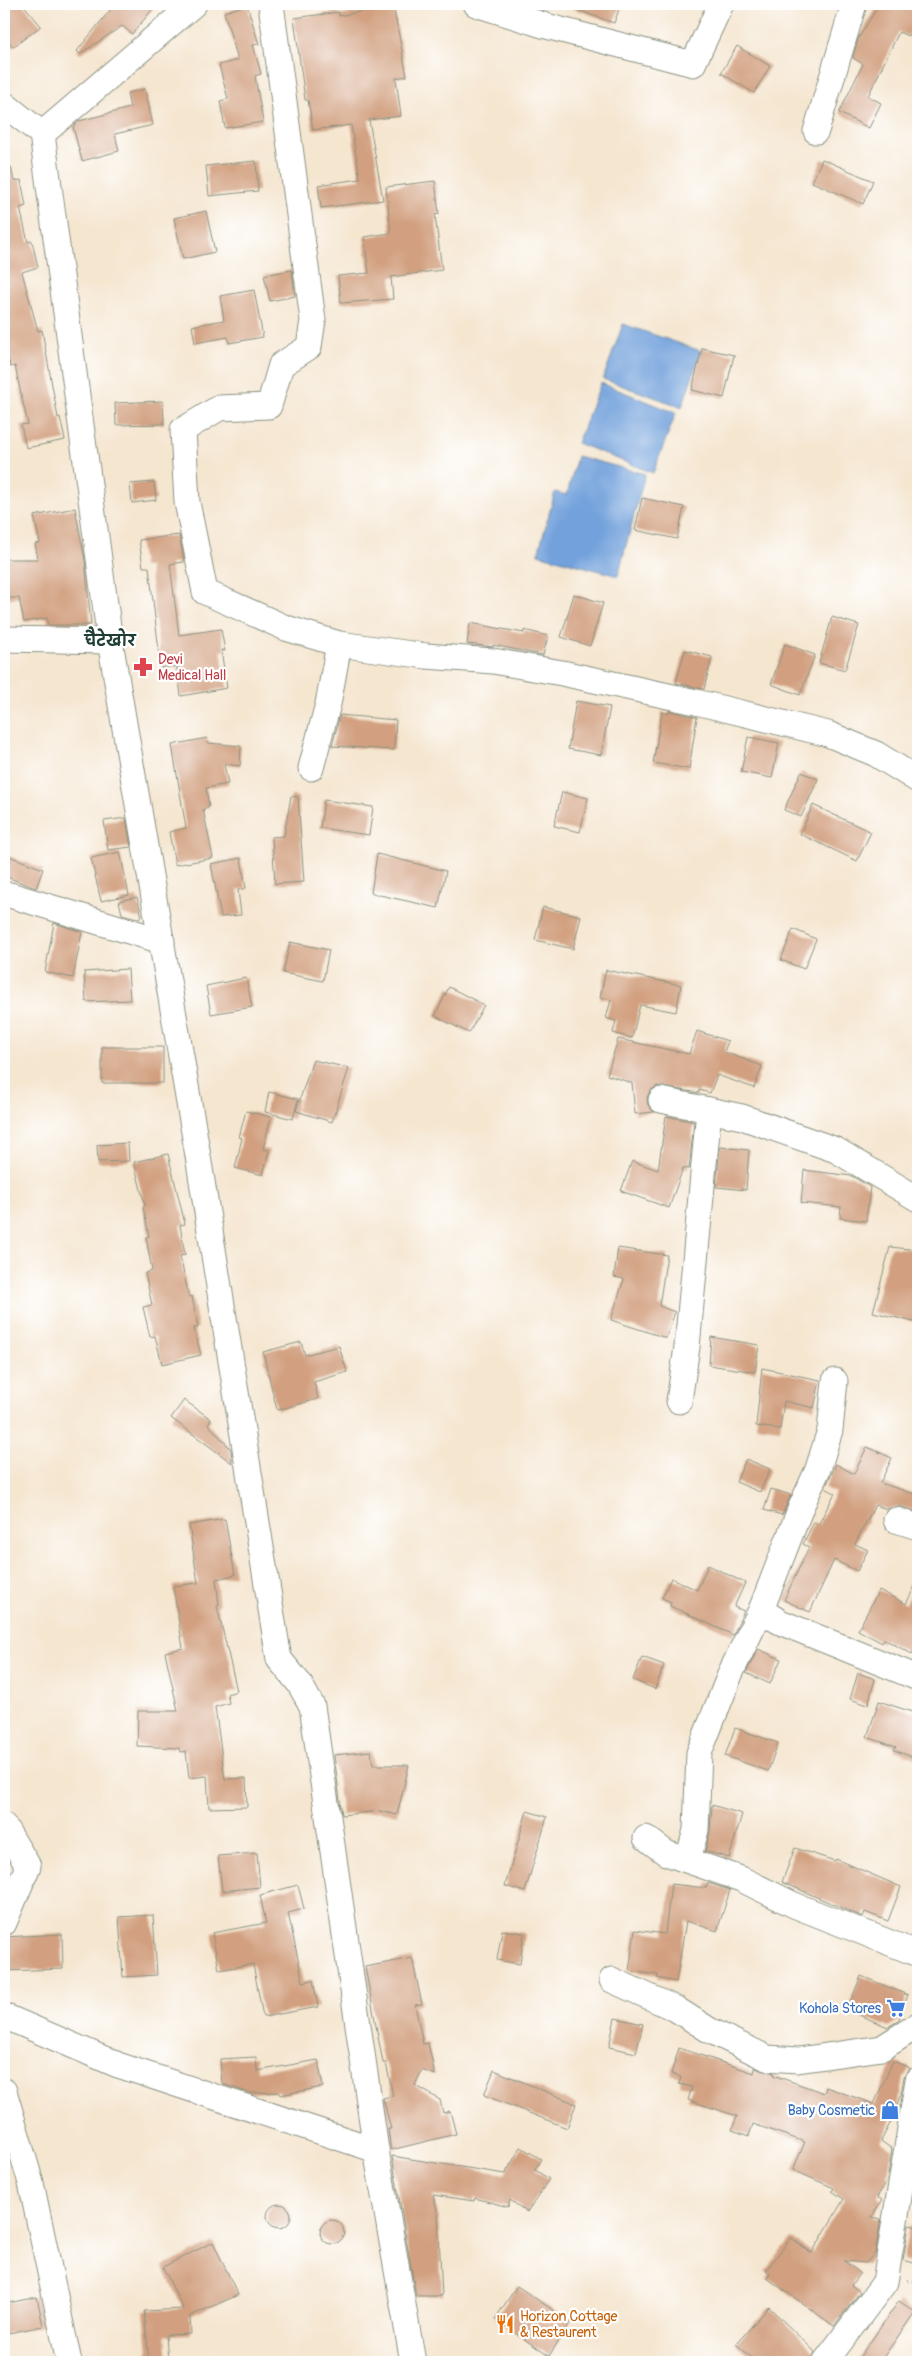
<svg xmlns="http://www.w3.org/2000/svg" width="922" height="2366" font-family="Pangolin,'Playpen Sans Deva',sans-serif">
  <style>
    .water { fill: #72a1db; stroke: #486f88 }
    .building { fill: #d2a080 }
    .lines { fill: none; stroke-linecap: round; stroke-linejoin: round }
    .minor-casing { stroke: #8a9282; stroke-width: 27 }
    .path { stroke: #8a9282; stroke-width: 3; stroke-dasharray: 1 4; stroke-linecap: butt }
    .minor { stroke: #fff; stroke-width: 25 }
    .labels { text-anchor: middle; stroke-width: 4.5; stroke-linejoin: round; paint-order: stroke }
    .health-label { font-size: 14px; fill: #be3a42; stroke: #fff; text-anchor: start }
    .shop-label { font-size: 14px; fill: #366cbe; stroke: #fff; text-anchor: end }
    .food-label { font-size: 14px; fill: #c56008; stroke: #fff; text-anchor: start }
    .neighbourhood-label { font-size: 15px; font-weight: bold; fill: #1f3d34; stroke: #fff }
  </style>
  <rect width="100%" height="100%" fill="#fff"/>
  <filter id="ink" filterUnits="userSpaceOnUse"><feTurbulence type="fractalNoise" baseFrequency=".02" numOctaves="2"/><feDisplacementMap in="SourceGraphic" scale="10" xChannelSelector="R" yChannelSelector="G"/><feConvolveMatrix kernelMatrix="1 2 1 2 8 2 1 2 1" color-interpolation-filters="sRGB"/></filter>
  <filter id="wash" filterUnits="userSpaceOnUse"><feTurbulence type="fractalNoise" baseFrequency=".0096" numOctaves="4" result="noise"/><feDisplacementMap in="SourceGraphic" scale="20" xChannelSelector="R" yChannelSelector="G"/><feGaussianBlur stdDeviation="1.12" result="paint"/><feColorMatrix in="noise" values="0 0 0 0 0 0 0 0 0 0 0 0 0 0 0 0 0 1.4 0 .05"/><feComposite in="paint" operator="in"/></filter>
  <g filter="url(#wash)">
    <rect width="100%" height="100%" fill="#f5e6d0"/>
    <g class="water">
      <polygon points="623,324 701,351 682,407 603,379"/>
      <polygon points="601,383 676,413 653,473 577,443"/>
      <polygon points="577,456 645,474 618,576 538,554 555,492 567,495"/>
    </g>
    <g id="blocks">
      <g class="building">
        <polygon points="11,4 23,4 41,26 13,47 4,35 4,10"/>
        <polygon points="115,4 157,4 132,34 122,26 80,54 77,51"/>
        <polygon points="567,4 621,4 614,23 566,6"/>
        <polygon points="879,4 918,4 918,16 908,36 899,32 868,96 881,103 869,128 839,113 863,64 853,58 858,39"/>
        <polygon points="247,5 259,44 253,45 261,74 255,76 263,122 225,128 220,101 228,99 219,65 238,60 224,12"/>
        <polygon points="393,5 407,76 396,78 401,116 369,120 383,200 321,208 318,185 360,179 351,125 313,130 308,100 305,100 294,18 339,12 339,16"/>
        <polygon points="737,46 770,66 754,93 721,73"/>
        <polygon points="145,89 153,125 115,134 119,151 82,161 73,127 79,121 130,108 127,93"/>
        <polygon points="822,159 873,181 863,204 812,182"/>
        <polygon points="256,161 258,191 209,196 206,166"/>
        <polygon points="11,167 14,181 21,180 26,206 20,208 28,242 32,241 38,267 22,272 38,331 42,330 58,418 60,417 65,440 26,448 21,425 28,424 22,399 15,366 10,367 4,339 4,168"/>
        <polygon points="435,181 439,214 435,215 442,270 391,277 393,299 341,303 338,276 369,273 364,237 391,233 386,187"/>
        <polygon points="206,211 215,252 183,259 174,218"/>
        <polygon points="292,270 295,296 270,301 264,275"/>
        <polygon points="254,290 263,337 229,343 228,337 195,343 192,326 224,320 220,296"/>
        <polygon points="702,348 734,355 724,398 692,390"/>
        <polygon points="163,401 164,424 116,425 115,403"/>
        <polygon points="154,482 156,500 132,503 130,484"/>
        <polygon points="642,498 684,507 677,539 635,530"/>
        <polygon points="75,508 85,560 91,625 48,625 47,618 24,622 19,598 4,598 4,559 38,559 35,544 40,543 34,516"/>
        <polygon points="179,535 184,562 170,564 179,635 221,629 225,651 221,650 227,688 181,696 177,666 161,668 149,567 143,567 139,540"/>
        <polygon points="574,594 603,603 590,646 561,637"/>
        <polygon points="832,617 859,625 845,670 819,663"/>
        <polygon points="470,623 524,633 524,630 548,636 543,655 493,645 493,647 467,644"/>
        <polygon points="785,644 815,655 800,695 771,684"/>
        <polygon points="685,650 712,657 704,689 676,683"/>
        <polygon points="576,701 610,707 601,755 568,749"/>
        <polygon points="669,711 697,717 689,769 653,763 662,712 668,714"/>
        <polygon points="340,715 396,720 394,750 332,746"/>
        <polygon points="748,737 779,743 772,778 741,772"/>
        <polygon points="207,738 208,743 241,746 240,766 224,764 228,784 206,788 209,807 203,809 213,858 175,865 169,832 186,828 172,745"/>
        <polygon points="801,772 818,779 801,817 784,810"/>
        <polygon points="562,792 588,798 580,832 554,826"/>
        <polygon points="291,796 298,797 304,882 275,884 272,837 284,836"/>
        <polygon points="324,800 373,807 369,835 320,828"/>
        <polygon points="813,805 871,832 857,861 800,834"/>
        <polygon points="126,818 131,847 108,850 104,821"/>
        <polygon points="120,852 129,895 101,901 91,858"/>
        <polygon points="4,854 43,869 36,888 4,876"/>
        <polygon points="377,854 446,871 438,908 371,893"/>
        <polygon points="241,858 246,888 238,890 241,915 221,917 211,864"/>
        <polygon points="137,897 142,917 137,918 122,914 119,901"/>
        <polygon points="543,907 581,916 573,949 535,940"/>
        <polygon points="54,923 82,932 73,978 45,972"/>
        <polygon points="793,929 816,939 804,969 781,960"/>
        <polygon points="290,942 329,950 323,981 283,973"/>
        <polygon points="128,969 130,1000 86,1002 84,972"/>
        <polygon points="606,970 681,985 676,1012 640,1005 632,1038 613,1033 616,1021 606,1018 611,1000 600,998"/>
        <polygon points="246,978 252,1007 211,1014 206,986"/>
        <polygon points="449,987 484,1005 469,1033 435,1016"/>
        <polygon points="697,1031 728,1041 724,1052 762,1066 754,1088 717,1075 710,1093 699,1090 699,1093 657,1086 650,1091 647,1098 648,1105 654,1112 635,1114 632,1083 607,1075 618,1039 689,1054"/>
        <rect x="102" y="1047" width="61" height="36"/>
        <polygon points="313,1060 349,1068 332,1122 296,1111"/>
        <polygon points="269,1092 298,1099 293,1119 265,1112"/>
        <polygon points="246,1111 271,1117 263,1149 269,1150 263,1175 235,1168 242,1138 239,1137"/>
        <polygon points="666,1116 694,1122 689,1169 683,1168 669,1208 621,1191 632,1161 658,1170"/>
        <polygon points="128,1143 129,1161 98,1162 97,1145"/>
        <polygon points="720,1147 749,1150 746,1190 716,1187"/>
        <polygon points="168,1154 185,1224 180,1225 185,1255 180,1256 189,1297 192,1296 198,1328 194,1328 201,1355 162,1364 155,1336 150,1337 143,1307 152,1305 145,1273 152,1271 146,1237 149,1236 143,1207 145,1206 134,1162"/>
        <polygon points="804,1170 852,1176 870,1187 866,1221 840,1218 841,1207 801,1203"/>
        <polygon points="890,1247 918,1250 918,1323 873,1312"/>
        <polygon points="618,1248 667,1255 659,1306 675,1312 666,1338 611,1320 624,1279 614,1277"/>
        <polygon points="711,1337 759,1345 755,1372 709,1365"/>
        <polygon points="301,1342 305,1355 339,1346 347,1372 314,1382 318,1399 277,1410 263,1352"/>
        <polygon points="762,1368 820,1380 814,1408 784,1401 780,1429 756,1426"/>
        <polygon points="184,1400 211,1419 208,1424 231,1449 232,1463 171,1418"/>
        <polygon points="867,1447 892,1458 880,1483 918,1495 918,1512 900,1506 887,1509 875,1505 855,1544 868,1550 857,1571 834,1560 810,1612 784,1600 809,1547 803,1544 814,1522 818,1525 835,1493 825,1488 836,1464 854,1474"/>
        <polygon points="746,1459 770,1469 760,1492 736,1482"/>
        <polygon points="771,1489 791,1495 782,1515 764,1510"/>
        <polygon points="225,1519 235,1575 216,1579 219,1605 217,1606 237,1691 227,1694 229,1703 215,1707 225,1779 246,1778 247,1807 209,1808 207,1776 189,1778 186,1751 180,1752 179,1748 137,1746 138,1711 178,1711 165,1652 183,1648 173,1586 198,1583 189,1525"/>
        <polygon points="708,1565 745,1583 734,1607 744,1611 733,1635 670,1606 671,1602 662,1598 671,1578 697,1590"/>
        <polygon points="918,1580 918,1643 912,1654 884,1639 882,1643 858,1630 879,1590 906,1604"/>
        <polygon points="758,1649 781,1659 770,1684 746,1673"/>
        <polygon points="642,1657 664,1665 655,1689 633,1680"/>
        <polygon points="858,1673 875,1679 868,1705 850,1699"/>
        <polygon points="879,1701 918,1714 918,1759 894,1750 896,1747 867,1737"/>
        <polygon points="735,1728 778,1743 768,1771 725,1756"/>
        <polygon points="371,1751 373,1765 409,1765 397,1815 380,1811 342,1815 334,1755"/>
        <polygon points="712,1805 742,1814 729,1858 705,1851 710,1831"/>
        <polygon points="527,1811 547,1817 525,1892 505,1886"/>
        <polygon points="795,1848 835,1861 836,1859 901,1887 888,1921 865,1912 863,1917 782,1882"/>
        <polygon points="257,1853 260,1887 222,1891 218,1856"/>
        <polygon points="708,1883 730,1890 717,1931 686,1921 676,1982 657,1978 658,1975 629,1971 635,1930 665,1934 671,1884 706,1888"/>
        <polygon points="298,1885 304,1909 288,1913 303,1982 313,1980 318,2007 263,2017 253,1964 219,1970 212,1933 266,1923 260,1895"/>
        <polygon points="153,1915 157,1975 123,1977 119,1917"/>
        <polygon points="502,1930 524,1933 520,1964 497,1960"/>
        <polygon points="62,1934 63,1969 4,1971 4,1937"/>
        <polygon points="412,1958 422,2004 415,2005 423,2044 428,2043 435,2075 422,2070 415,2085 440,2100 443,2113 450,2111 456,2134 391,2150 388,2129 391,2129 383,2098 393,2096 386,2063 383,2063 365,1967"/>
        <polygon points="861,1976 908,1995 898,2021 888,2027 847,2010"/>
        <polygon points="615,2018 643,2024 636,2053 609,2047"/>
        <polygon points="679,2048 754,2073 755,2068 774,2073 773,2075 824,2093 826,2087 874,2104 893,2061 910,2068 904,2077 901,2094 897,2104 899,2106 881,2141 892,2149 887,2181 877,2197 882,2200 872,2217 881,2219 875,2253 866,2263 844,2261 860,2273 851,2285 860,2292 834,2326 767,2278 770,2273 766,2270 791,2238 812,2253 844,2199 832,2191 834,2188 793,2170 805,2142 753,2124 749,2136 732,2130 737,2116 688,2100 692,2087 679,2084 681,2077 671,2074"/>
        <polygon points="256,2057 257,2071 318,2060 323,2087 280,2095 279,2092 250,2093 222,2084 220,2059"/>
        <polygon points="494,2070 576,2104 567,2128 484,2095"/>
        <polygon points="521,2147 541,2159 535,2170 549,2179 527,2212 510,2200 508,2207 475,2198 474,2201 433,2195 438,2214 442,2296 416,2296 392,2156 505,2174"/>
        <circle cx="279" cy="2216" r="12"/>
        <circle cx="332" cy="2232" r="12"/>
        <polygon points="909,2225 918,2227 918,2264 903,2260"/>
        <polygon points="213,2242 238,2295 190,2316 191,2334 166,2335 168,2362 149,2362 144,2311 183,2309 163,2267"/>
        <polygon points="517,2286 571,2322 549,2356 495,2319"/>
        <polygon points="37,2297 43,2326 4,2334 4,2304"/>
        <polygon points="899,2301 915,2312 880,2362 856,2362"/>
        <polygon points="769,2307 815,2352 811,2362 757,2362 736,2344"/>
      </g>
    </g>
  </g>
  <g filter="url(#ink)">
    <use href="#blocks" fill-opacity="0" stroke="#8a9282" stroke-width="1"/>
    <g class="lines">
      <g class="minor-casing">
        <g id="minor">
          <polyline points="271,4 313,320 309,347 281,365 269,406 219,408 183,430 187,502 205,592 286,628 339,644 426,656 493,661 562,673 696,702 828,734 876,754 918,780"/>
          <polyline points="476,4 546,26 693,64 721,4"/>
          <polyline points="4,104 42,134 110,641 197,1150 279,1659 299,1683 312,1706 376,2150 413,2362"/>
          <polyline points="816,131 854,4"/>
          <polyline points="42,134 194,4"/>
          <polyline points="4,639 110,641"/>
          <polyline points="311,768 328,704 339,644"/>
          <polyline points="4,896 10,895 162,941"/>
          <polyline points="661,1100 742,1117 836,1150 918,1199"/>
          <polyline points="679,1401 687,1347 709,1110"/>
          <polyline points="896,1520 918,1527"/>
          <polyline points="761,1610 801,1507 818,1469 830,1430 835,1381"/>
          <polyline points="4,1826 28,1866 4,1923"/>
          <polyline points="646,1838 666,1853 741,1879 794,1905 918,1954"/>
          <polyline points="688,1860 696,1830 699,1753 731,1672 761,1610 780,1622 918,1678"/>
          <polyline points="612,1980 676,2009 709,2030 767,2058 798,2060 882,2048 918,2025"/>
          <polyline points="4,2016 118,2065 376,2150"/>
          <polyline points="4,2091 31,2183 69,2362"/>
          <polyline points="825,2362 885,2282 918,2080"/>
        </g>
      </g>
      <polyline class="path" points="908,2281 918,2281"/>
      <use href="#minor" class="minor"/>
    </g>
  </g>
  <defs>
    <g id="pharmacy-bare" transform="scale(1.5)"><path d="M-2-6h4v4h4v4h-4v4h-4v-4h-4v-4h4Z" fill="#e0444e" stroke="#fff" stroke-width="2.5" paint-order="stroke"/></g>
    <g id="supermarket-bare" transform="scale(1.5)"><path d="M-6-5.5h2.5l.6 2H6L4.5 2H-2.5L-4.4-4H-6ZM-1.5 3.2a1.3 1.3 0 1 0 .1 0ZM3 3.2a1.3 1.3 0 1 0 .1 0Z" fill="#3f7fe0" stroke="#fff" stroke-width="2.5" paint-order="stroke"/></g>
    <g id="shop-bare" transform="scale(1.5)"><path d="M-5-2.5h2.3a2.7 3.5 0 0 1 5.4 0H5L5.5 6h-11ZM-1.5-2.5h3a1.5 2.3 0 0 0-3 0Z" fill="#3f7fe0" stroke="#fff" stroke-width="2.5" paint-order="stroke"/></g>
    <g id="restaurant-bare" transform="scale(1.5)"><path d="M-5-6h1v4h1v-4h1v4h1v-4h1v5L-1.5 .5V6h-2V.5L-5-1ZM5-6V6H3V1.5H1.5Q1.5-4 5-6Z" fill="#e8710a" stroke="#fff" stroke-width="2.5" paint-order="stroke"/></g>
  </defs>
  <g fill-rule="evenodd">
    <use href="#pharmacy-bare" x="143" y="667"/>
    <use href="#supermarket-bare" x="896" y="2008"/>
    <use href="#shop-bare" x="890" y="2110"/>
    <use href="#restaurant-bare" x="505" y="2324"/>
  </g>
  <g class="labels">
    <g class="health-label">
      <text x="158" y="664">Devi<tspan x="158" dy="16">Medical Hall</tspan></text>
    </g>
    <g class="shop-label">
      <text x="881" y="2013">Kohola Stores</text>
      <text x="875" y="2115">Baby Cosmetic</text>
    </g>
    <g class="food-label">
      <text x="520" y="2321">Horizon Cottage<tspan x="520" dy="16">&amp; Restaurent</tspan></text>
    </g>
    <g class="neighbourhood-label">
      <text x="110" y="646">घैटेखोर</text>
    </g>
  </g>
  <rect width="922" height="2366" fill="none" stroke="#fff" stroke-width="20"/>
</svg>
